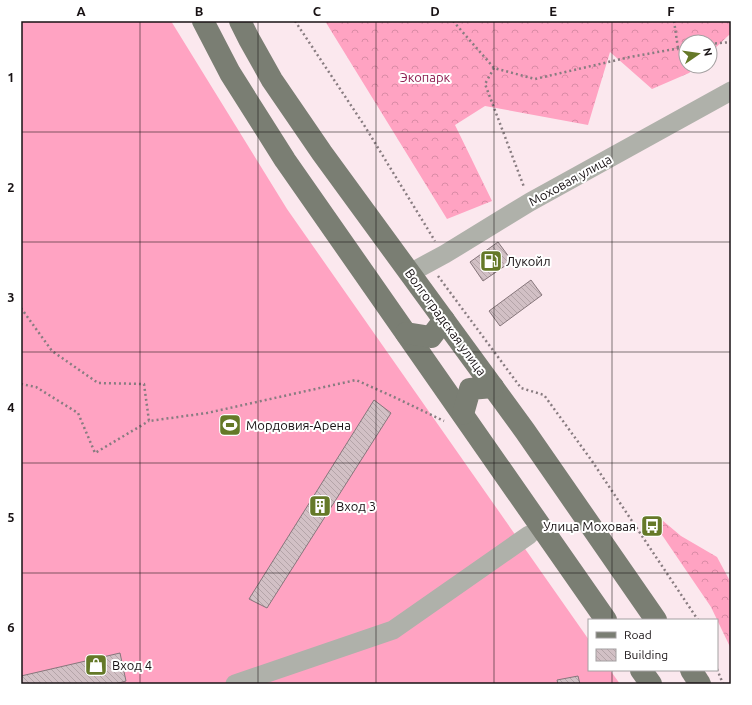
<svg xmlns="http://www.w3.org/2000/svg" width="752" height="705" font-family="Ubuntu,sans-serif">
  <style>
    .forest { fill: url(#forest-crowns) }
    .pitch { fill: #ffa3c2 }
    .building { fill: url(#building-back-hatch); stroke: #86767b }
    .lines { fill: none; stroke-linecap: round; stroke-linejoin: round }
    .path { stroke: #887c80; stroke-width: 2.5; stroke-dasharray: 2 3; stroke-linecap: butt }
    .street { stroke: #afb1aa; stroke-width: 19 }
    .primary { stroke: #7a7e73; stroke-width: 22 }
    .grid { fill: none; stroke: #181214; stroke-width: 1; stroke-opacity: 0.55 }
    .labels { text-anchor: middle; stroke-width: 4; stroke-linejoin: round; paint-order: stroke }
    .park-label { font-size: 13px; fill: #8e2052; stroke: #fff }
    .street-label { font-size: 13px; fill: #181214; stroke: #fff }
    .poi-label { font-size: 13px; fill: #181214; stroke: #fff; text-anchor: start }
    .neatline { fill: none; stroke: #181214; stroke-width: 1.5 }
    .grid-label { font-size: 13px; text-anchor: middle; font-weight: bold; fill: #181214 }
  </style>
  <defs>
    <pattern id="forest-crowns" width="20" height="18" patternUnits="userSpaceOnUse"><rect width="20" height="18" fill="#ffa3c2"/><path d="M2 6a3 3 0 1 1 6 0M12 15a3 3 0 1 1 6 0" fill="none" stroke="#da8ba6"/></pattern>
    <pattern id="building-back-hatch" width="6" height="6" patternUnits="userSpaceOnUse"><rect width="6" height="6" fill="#d2c0c5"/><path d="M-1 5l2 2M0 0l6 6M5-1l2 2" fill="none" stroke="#b4a4a8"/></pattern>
  </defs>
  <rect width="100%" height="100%" fill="#fbe8ee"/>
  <g class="forest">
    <polygon points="325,21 731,21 731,34 729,35 710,53 710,42 686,42 686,66 697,66 689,73 652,89 610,52 588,125 485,106 455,125 492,201 447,219"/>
    <polygon points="656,515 681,536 717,557 731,583 731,649 711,607 660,532"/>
  </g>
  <polygon class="pitch" points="21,21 171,21 287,209 589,640 589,670 610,670 620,684 21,684"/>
  <g class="building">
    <polygon points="498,242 512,261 483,281 470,262"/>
    <polygon points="531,280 542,295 500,326 489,311"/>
    <polygon points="374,400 391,413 267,608 249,599"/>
    <polygon points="120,653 126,681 115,684 21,684 21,676"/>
    <polygon points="578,676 580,684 558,684 557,680"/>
  </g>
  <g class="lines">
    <g class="path">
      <polyline points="295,21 364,125 435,241"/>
      <polyline points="453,21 494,68 535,79 630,57 686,47"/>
      <polyline points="674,21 678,48"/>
      <polyline points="710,44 731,42"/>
      <polyline points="494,68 485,84 524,187"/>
      <polyline points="438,276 521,388 544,395 592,461 698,620"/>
      <polyline points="21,308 52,351 98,383 144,384 149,421 207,413 356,380 394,397 444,421"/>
      <polyline points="21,384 36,387 78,413 95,453 149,421"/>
      <polyline points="717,669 723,684"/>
    </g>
    <g class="street">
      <polyline points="410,273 445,254 530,202 731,91"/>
      <polyline points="235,684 393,630 529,535"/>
    </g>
    <g class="primary">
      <polyline points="203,21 230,73 285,160 606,620"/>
      <polyline points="240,21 249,39 272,80 322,153 525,431 656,620"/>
      <polyline points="406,333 431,337 444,320"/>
      <polyline points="463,414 470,389 493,387"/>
      <polyline points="641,670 651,684"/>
      <polyline points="691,670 700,684"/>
    </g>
  </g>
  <path class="grid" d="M 140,21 L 140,684M 258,21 L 258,684M 376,21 L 376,684M 494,21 L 494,684M 612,21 L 612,620M 21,132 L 731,132M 21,242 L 731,242M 21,352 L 731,352M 21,463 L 731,463M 21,573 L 731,573M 612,670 L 612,684"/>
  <defs>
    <g id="fuel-square" transform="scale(1.15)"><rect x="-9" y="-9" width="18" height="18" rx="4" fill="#657928" stroke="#fff"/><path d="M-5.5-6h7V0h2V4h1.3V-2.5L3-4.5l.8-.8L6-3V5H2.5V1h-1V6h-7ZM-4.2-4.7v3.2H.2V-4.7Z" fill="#fff"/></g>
    <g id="stadium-square" transform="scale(1.15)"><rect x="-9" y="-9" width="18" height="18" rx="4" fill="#657928" stroke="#fff"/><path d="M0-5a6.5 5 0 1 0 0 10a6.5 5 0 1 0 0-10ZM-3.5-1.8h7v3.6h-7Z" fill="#fff"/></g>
    <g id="building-square" transform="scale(1.15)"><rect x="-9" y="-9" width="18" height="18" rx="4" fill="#657928" stroke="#fff"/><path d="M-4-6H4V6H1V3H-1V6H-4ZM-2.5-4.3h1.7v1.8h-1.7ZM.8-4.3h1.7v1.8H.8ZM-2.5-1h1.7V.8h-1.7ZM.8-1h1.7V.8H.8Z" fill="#fff"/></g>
    <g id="bus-square" transform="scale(1.15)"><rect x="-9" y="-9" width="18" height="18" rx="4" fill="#657928" stroke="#fff"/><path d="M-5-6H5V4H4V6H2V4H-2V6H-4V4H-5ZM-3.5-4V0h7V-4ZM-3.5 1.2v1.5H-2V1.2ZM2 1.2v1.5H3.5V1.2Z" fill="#fff"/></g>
    <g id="shop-square" transform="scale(1.15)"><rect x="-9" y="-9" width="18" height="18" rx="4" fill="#657928" stroke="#fff"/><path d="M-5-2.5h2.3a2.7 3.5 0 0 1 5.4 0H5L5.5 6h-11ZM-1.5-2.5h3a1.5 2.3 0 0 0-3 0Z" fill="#fff"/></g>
  </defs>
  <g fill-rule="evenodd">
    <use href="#fuel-square" x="491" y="261"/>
    <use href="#stadium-square" x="230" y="425"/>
    <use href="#building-square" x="320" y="506"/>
    <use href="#bus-square" x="652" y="526"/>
    <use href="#shop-square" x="96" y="665"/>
  </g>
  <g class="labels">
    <g class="park-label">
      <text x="425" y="82">Экопарк</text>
    </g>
    <g class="street-label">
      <text transform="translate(570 180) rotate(-29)" y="5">Моховая улица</text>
      <text transform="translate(446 322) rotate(54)" y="5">Волгоградская улица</text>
    </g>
    <g class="poi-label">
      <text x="506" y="266">Лукойл</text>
      <text x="246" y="430">Мордовия-Арена</text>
      <text x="336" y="511">Вход 3</text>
      <text x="636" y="531" text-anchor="end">Улица Моховая</text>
      <text x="112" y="670">Вход 4</text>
    </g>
  </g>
  <rect width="752" height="705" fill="none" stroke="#ffffff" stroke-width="44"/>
  <rect x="588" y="619" width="130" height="52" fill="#ffffff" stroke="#a3a0a1"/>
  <rect x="596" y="632" width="20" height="6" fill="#7a7e73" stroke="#a3a0a1"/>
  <text x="624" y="639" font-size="12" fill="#181214">Road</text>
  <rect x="596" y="649" width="20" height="12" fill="url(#building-back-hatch)" stroke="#a3a0a1"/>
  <text x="624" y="659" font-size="12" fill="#181214">Building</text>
  <g transform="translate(698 54) rotate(77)"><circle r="19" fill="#ffffff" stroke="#a3a0a1"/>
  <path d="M0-3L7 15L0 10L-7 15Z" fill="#657928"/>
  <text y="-6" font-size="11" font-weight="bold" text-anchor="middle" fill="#181214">N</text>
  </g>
  <rect x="22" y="22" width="708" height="661" class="neatline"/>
  <g class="grid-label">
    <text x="81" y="16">A</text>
    <text x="199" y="16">B</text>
    <text x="317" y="16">C</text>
    <text x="435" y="16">D</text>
    <text x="553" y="16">E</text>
    <text x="671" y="16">F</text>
    <text x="11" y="82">1</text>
    <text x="11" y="192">2</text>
    <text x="11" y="302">3</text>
    <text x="11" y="412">4</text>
    <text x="11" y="522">5</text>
    <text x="11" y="632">6</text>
  </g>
</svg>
